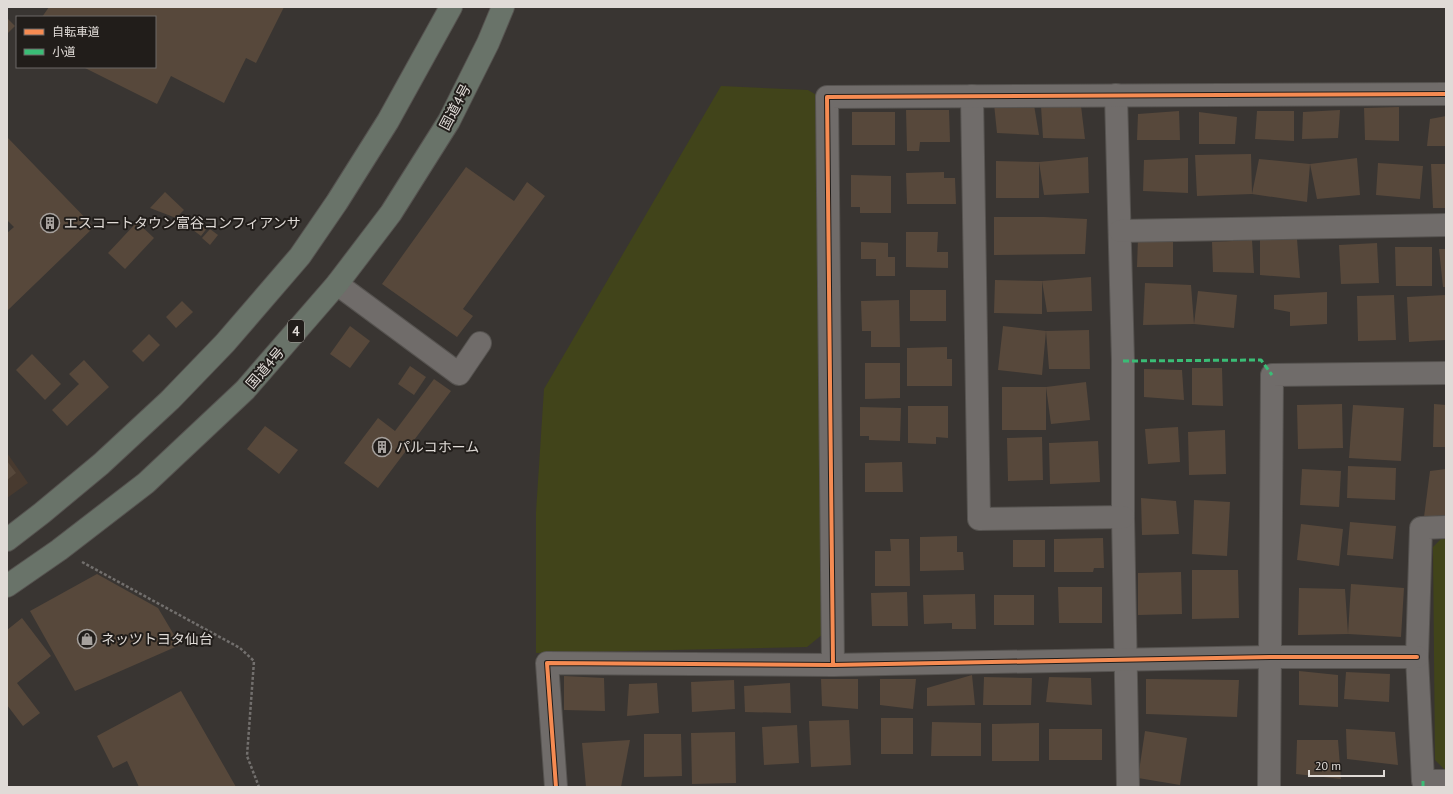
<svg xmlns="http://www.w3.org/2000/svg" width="1453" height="794" font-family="'PT Sans','Noto Sans JP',sans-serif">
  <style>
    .industrial { fill: #483a2f }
    .green { fill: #41441a }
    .building { fill: #57483b }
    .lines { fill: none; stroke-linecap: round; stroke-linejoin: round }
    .street-casing { stroke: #565350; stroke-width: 24 }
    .secondary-casing { stroke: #565350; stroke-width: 24 }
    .highway-casing { stroke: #565350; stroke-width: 24 }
    .path { stroke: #726f6d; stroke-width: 2.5; stroke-dasharray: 3 2; stroke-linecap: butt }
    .street { stroke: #706c6a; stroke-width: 22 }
    .secondary { stroke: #706c6a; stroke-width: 22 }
    .highway { stroke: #697369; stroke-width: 22 }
    .quiet { stroke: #3abd76; stroke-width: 3; stroke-dasharray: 6 3; stroke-linecap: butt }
    .cycleway-casing { stroke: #211d1a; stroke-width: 6 }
    .cycleway { stroke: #f68b52; stroke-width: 4 }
    .labels { text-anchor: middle; stroke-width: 4; stroke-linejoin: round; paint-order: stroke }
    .shield { fill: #211d1a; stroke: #a7a29e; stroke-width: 1 }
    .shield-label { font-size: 13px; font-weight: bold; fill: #e0dbd7 }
    .street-label { font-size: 14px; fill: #e0dbd7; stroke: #211d1a }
    .poi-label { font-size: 14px; fill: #e0dbd7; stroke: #211d1a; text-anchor: start }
  </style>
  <rect width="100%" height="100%" fill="#393532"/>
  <polygon class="industrial" points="7,453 28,483 7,498"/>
  <g class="green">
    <polygon points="721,86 808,90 818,96 823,634 807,647 536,653 536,512 544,389"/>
    <polygon points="1446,534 1446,771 1435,760 1433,547"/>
  </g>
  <g class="building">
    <polygon points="49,7 284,7 256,63 246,58 224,103 171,76 157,104 83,67 155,67 155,17 42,17"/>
    <polygon points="7,18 15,26 7,34"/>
    <polygon points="994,104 1034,105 1039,135 997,133"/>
    <polygon points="1041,106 1081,106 1085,139 1043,138"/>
    <polygon points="1399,107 1399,141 1365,140 1364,108"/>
    <polygon points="906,110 949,110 950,142 920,142 919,151 907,151"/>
    <polygon points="1340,110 1338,138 1302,139 1303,112"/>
    <polygon points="1179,111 1180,140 1137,140 1138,114"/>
    <polygon points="1257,111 1294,111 1294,141 1255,139"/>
    <rect x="852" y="112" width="43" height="33"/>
    <polygon points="1199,112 1237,117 1235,144 1199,144"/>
    <polygon points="1446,116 1446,146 1427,146 1430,119"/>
    <polygon points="7,137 94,227 7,311 7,233 14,227 7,220"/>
    <polygon points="1251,154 1252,194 1259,159 1310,164 1357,158 1360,195 1317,199 1310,164 1307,202 1252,194 1197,196 1195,155"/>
    <polygon points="1088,157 1089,193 1044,195 1039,162"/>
    <polygon points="1188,158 1188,193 1143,191 1144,160"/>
    <polygon points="996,161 1039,162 1039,198 996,198"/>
    <polygon points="1378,163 1423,166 1420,199 1376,195"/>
    <polygon points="1431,164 1446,164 1446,208 1433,208"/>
    <polygon points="466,167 514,201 527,182 545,196 463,309 473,316 457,337 382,284"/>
    <polygon points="944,172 944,178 955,178 956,204 907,204 906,173"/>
    <polygon points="851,175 891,176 891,213 860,213 860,207 851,207"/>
    <polygon points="165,192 184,210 176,218 150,208"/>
    <polygon points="994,217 1044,217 1087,219 1085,254 994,255"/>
    <polygon points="200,220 208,227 201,236 193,230"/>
    <polygon points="137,222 154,238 125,269 108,253"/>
    <polygon points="210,229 218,235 210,245 202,238"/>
    <polygon points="906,232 938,232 937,252 948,252 948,268 906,267"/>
    <polygon points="1138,238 1173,239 1173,267 1137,267"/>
    <polygon points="1297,239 1300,278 1260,275 1260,240"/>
    <polygon points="1252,240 1254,273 1213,272 1212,242"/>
    <polygon points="861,242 888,243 888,257 895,257 895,276 876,276 876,259 861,259"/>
    <polygon points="1377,243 1379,283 1341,284 1339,245"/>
    <polygon points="1395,247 1432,247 1432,286 1396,286"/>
    <polygon points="1439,249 1446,249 1446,287 1443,287"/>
    <polygon points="1091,277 1092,311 1047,312 1042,281"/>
    <polygon points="995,280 1042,281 1042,314 994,313"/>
    <polygon points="1145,283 1191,285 1194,324 1143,325"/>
    <rect x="910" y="290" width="36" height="31"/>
    <polygon points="1198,291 1237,295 1234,328 1194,324"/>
    <polygon points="1327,292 1327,324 1290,326 1290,312 1274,309 1274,295"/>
    <polygon points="1394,295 1396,340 1358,341 1357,296"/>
    <polygon points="1446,295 1446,340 1409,342 1407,297"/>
    <polygon points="899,300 900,347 871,347 871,331 862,331 861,301"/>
    <polygon points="182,301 193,312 176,328 166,317"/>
    <polygon points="350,326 370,341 350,368 330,354"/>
    <polygon points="1003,326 1046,331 1089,330 1090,369 1049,369 1046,331 1042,375 998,370"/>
    <polygon points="149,334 160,345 143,362 132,351"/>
    <polygon points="947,347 947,359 952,359 952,386 907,386 907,348"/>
    <polygon points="32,354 61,384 45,400 16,370"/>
    <polygon points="84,360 109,387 67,426 52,410 79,384 69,374"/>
    <polygon points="865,363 900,363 900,398 865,399"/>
    <polygon points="410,366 426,377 414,395 398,384"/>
    <polygon points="1192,368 1222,368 1223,406 1192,405"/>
    <polygon points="1144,369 1182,370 1184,400 1144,397"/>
    <polygon points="434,379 451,391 378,488 344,463 378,418 395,431"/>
    <polygon points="1086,382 1090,420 1051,424 1046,387"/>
    <rect x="1002" y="387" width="44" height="43"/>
    <polygon points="1342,404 1343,448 1298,449 1297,405"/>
    <polygon points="1434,404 1446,405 1446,447 1433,447"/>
    <polygon points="1353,405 1404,408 1401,461 1349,458"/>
    <polygon points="908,406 948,406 948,438 936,437 936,444 908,443"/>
    <polygon points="860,407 901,408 900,441 869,440 869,436 860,436"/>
    <polygon points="265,426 298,450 279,474 247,449"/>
    <polygon points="1178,427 1180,462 1148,464 1145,429"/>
    <polygon points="1225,430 1226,474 1189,475 1188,432"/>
    <polygon points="1042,437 1043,480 1008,481 1007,438"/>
    <polygon points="1098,441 1100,482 1050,484 1049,443"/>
    <polygon points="7,461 16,473 7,480"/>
    <polygon points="902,462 903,492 865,492 865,463"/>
    <polygon points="1348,466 1396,468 1395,500 1347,498"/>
    <polygon points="1302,469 1341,471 1339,507 1300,505"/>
    <polygon points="1446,469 1446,515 1424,517 1430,471"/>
    <polygon points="1141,498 1176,501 1179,534 1142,535"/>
    <polygon points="1194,500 1230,502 1227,556 1192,554"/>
    <polygon points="1350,522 1396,526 1393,559 1347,555"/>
    <polygon points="1301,524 1343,529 1339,566 1297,560"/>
    <polygon points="957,536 957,552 963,552 964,570 920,571 920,537"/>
    <polygon points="1103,538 1104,568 1094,568 1093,572 1054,572 1054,539"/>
    <polygon points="890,539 909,539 910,586 875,586 875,551 891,551"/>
    <rect x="1013" y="540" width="32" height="27"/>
    <polygon points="1192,570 1238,570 1239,618 1192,619"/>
    <polygon points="1181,572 1182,614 1138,615 1138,573"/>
    <polygon points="97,574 158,608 180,645 75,691 30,611"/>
    <polygon points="1351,584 1404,588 1401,637 1348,634 1298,635 1299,588 1345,589 1348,634"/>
    <polygon points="1058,587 1102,587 1102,623 1059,623"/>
    <polygon points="907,592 908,626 872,626 871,593"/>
    <polygon points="975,594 976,629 952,629 952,623 924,624 923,595"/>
    <rect x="994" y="595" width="40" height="30"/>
    <polygon points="22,618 51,656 17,683 40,713 23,726 7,705 7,630"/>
    <polygon points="1299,671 1338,675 1338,707 1299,705"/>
    <polygon points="1346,672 1390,674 1389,702 1344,699"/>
    <polygon points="972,675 975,705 927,706 927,688"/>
    <polygon points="564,676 604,678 605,711 564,710"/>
    <polygon points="984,677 1032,678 1031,705 983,705"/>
    <polygon points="1049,677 1091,678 1092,705 1046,702"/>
    <polygon points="821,679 858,679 858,709 822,706"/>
    <polygon points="880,679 916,679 913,709 880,705"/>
    <polygon points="1146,679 1239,680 1237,717 1146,714"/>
    <polygon points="734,680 735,709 692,712 691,682"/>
    <polygon points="657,683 659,713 627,716 629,684"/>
    <polygon points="790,683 791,713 745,712 744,686"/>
    <polygon points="181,691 236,787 139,787 127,761 113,768 97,736"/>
    <rect x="881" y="718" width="32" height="36"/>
    <polygon points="849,720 851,765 811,767 809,721"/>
    <polygon points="932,722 981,723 981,756 931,756"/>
    <polygon points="1039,723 1039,761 992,761 992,724"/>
    <polygon points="797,725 799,763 764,765 762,727"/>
    <rect x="1049" y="729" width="53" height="31"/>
    <polygon points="1346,729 1395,732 1398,765 1347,759"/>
    <polygon points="1145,731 1187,738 1180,785 1138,778"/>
    <polygon points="735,732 736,783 692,784 691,733"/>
    <polygon points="644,734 681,734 682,776 644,777"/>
    <polygon points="630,740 621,787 586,787 582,743"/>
    <polygon points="1297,740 1338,740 1341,779 1296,774"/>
  </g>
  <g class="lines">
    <g class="street-casing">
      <g id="street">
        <polyline points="1116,95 1123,361 1123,517 1128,787"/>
        <polyline points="972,96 979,519 1123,517"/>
        <polyline points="1120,231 1446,225"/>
        <polyline points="337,284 459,374 480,343"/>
        <polyline points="1446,527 1421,528 1417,657 1423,781 1446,781"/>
        <polyline points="833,665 827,97 1446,94"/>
        <polyline points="556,787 547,663 833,665 1270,657 1417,657"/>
      </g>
    </g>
    <g class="secondary-casing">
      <polyline id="secondary" points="1269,787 1272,375 1446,373"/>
    </g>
    <g class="highway-casing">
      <g id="highway">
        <polyline points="7,540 42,513 101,464 170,400 225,343 300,256 337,202 388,121 451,7"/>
        <polyline points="7,586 59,550 146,483 245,390 337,284 391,213 449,121 488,43 503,7"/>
      </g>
    </g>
    <polyline class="path" points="82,562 240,648 254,661 247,756 259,787"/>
    <use href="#street" class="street"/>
    <use href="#secondary" class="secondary"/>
    <use href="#highway" class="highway"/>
    <g class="quiet">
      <polyline points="1123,361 1261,360 1272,375"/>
      <polyline points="1423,787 1423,781"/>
    </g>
    <g class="cycleway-casing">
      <g id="cycleway">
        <polyline points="833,665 827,97 1446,94"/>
        <polyline points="556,787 547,663 833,665 1270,657 1417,657"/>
      </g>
    </g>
    <use href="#cycleway" class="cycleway"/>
  </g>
  <defs>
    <g id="building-ring" transform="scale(1)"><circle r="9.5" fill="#211d1a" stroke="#a6a19d" stroke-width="1.5"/><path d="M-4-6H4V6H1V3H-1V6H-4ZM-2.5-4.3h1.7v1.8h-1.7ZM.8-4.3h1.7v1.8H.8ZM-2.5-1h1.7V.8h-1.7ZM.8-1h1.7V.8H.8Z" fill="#a6a19d"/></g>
    <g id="shop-ring" transform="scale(1)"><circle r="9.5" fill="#211d1a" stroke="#a6a19d" stroke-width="1.5"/><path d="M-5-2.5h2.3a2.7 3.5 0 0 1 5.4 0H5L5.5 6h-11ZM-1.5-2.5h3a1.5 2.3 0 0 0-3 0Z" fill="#a6a19d"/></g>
  </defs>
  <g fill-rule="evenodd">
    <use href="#building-ring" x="50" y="223"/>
    <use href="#building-ring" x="382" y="447"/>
    <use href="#shop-ring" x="87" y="639"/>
  </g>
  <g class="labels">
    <rect class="shield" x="288" y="320" width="16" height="22" rx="3"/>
    <g class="shield-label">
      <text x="296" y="336">4</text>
    </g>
    <g class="street-label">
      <text transform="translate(455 107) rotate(-62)" y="5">国道4号</text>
      <text transform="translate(265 368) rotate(-49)" y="5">国道4号</text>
    </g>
    <g class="poi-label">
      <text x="64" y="228">エスコートタウン富谷コンフィアンサ</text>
      <text x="396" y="452">パルコホーム</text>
      <text x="101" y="644">ネッツトヨタ仙台</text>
    </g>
  </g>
  <rect width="1453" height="794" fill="none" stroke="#e0dbd7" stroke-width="16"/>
  <rect x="16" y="16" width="140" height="52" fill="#211d1a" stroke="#6d6966"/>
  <rect x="24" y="29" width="20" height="6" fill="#f68b52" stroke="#6d6966"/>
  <text x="52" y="36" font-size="12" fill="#e0dbd7">自転車道</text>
  <rect x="24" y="49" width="20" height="6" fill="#3abd76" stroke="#6d6966"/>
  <text x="52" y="56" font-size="12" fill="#e0dbd7">小道</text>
  <path d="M1309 770v6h75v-6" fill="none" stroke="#e0dbd7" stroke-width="2"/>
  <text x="1315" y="770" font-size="12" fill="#e0dbd7" stroke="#211d1a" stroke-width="3" paint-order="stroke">20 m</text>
</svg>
